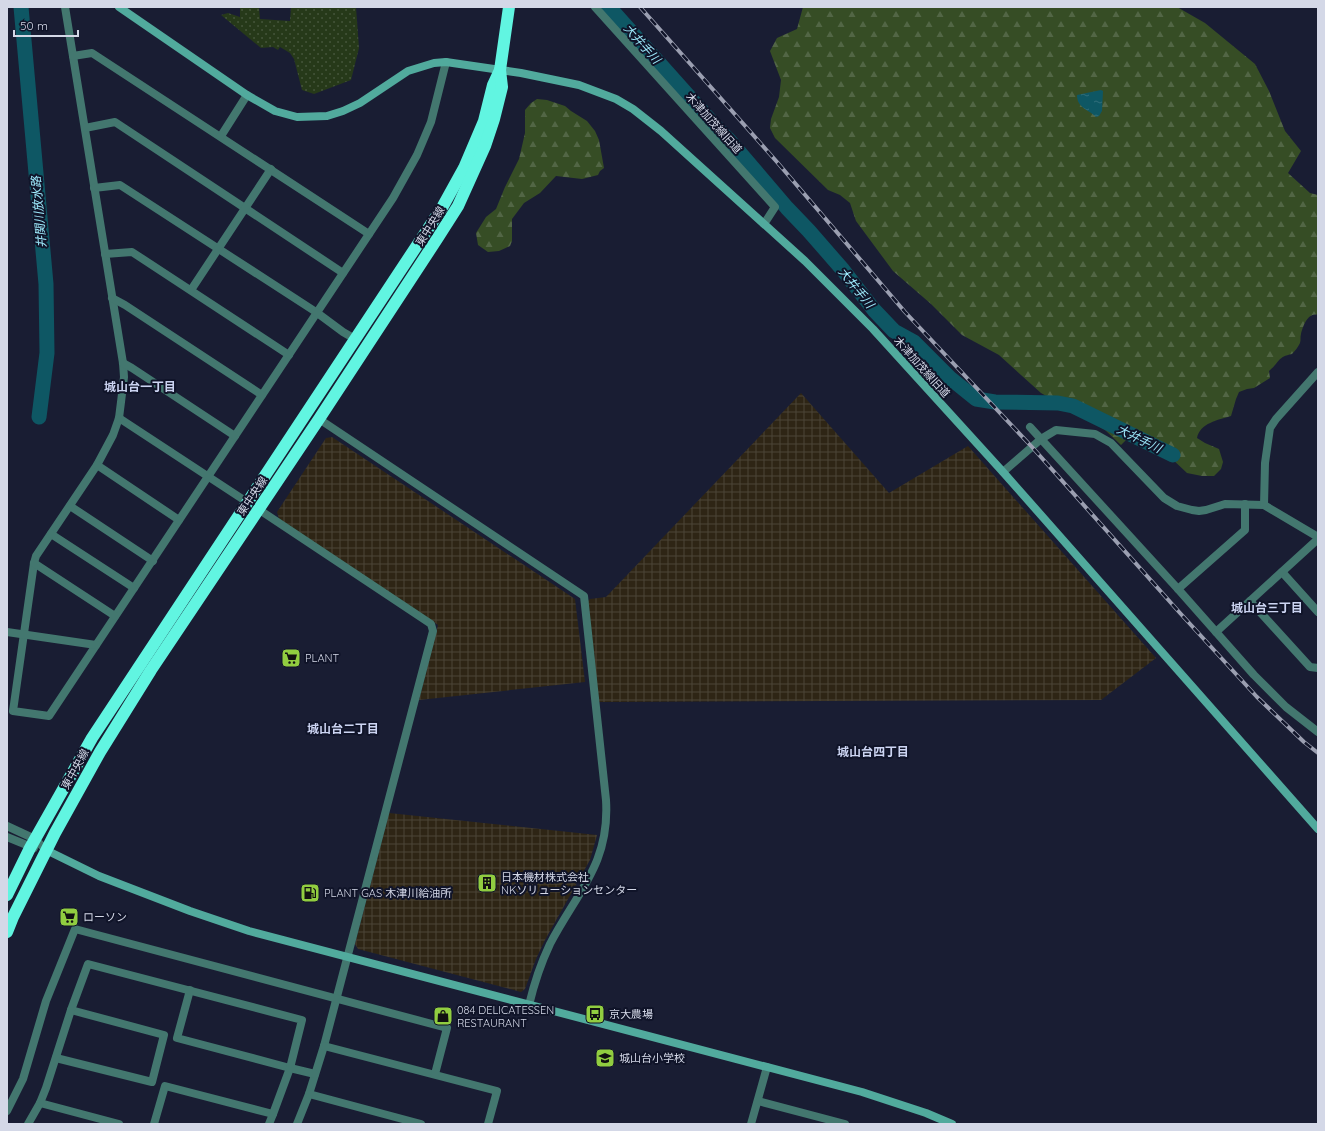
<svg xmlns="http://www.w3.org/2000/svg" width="1325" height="1131" font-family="Quicksand,'Noto Sans JP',sans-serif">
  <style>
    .industrial { fill: url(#industrial-grid) }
    .grass { fill: url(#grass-dots) }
    .forest { fill: url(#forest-firs) }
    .water { fill: url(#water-ripples) }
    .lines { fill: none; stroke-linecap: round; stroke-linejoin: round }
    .river { stroke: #0e5764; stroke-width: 15 }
    .street { stroke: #43776f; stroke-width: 8 }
    .secondary { stroke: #51aa9d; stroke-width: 8 }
    .highway { stroke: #61f5e1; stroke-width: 12 }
    .rail-casing { stroke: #9b9fb1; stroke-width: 4 }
    .rail { stroke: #101429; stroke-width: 2.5; stroke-dasharray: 8; stroke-linecap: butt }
    .labels { text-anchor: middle; stroke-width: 4; stroke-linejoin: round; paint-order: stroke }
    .street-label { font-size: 11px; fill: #d4d8e7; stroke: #101429 }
    .poi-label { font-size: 11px; fill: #d4d8e7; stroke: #101429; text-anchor: start }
    .water-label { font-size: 12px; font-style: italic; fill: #9eebfd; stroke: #101429 }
    .neighbourhood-label { font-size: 12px; font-weight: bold; fill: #ccd4f2; stroke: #101429 }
  </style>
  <defs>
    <pattern id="industrial-grid" width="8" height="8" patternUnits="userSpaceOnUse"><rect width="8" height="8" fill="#2e2515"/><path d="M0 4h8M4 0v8" fill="none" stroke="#4b4437"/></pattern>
    <pattern id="grass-dots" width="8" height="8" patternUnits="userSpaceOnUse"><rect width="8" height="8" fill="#263919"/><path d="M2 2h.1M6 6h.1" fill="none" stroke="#45553a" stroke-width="1.8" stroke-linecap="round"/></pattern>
    <pattern id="forest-firs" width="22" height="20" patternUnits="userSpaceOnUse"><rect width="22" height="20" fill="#364d25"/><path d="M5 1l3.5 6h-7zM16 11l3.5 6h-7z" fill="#526645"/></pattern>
    <pattern id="water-ripples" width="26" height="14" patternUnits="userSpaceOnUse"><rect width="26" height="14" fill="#0e5764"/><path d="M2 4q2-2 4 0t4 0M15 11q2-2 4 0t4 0" fill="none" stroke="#306e7a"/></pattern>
  </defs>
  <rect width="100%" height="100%" fill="#191d33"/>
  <g class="industrial">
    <polygon points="801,393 889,493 968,446 1156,658 1101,700 599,702 588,601 590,599 606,597"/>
    <polygon points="332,437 575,599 585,682 419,700 438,625 279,519 277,512 326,438"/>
    <polygon points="389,813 597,835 590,860 545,940 536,959 525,989 521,992 358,949 355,944"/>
  </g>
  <polygon class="grass" points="240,7 259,7 260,19 290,21 291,7 356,7 359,48 351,80 314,94 302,90 294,59 290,53 280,47 278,50 273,47 261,48 221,15 228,13 240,17"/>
  <g class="forest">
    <path d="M 803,7 L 1177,7 L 1205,23 L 1255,64 L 1269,91 L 1285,131 L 1301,151 L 1288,173 L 1310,193 L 1318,195 L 1318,315 C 1308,312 1303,326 1301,334 C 1300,337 1301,340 1300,343 C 1298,347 1295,351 1292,354 C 1277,357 1280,362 1269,371 L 1270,378 L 1254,388 L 1247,389 L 1239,392 L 1236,399 L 1231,416 C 1218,420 1200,423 1197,438 L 1205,443 L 1219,449 L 1223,462 L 1221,469 L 1214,476 L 1202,476 L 1187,473 L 1152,440 L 1139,438 L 1126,440 L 1121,445 L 1105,430 L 1041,393 L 999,355 L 962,335 L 931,304 L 893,271 L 856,221 L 850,203 L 840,195 L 828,190 L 775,138 L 770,128 L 771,119 L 779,97 L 781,80 L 770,51 L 777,38 L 797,29 Z"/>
    <polygon points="537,99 547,100 565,106 571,111 587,121 595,131 599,140 604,168 600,171 598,175 582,179 556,176 540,193 524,203 512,219 512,241 510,246 499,251 488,252 478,245 476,233 486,217 496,209 505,187 519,159 525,133 525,110 531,103"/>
  </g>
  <path class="water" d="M 1101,90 L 1103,91 L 1102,111 L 1099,116 L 1096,117 C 1088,109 1077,108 1077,95 Z"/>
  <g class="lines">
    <g class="river">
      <polyline points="21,7 46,284 47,353 39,417"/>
      <polyline points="609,7 717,128 729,140 787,208 809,231 843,270 874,310 894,331 914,342 950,378 976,399 995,402 1058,403 1073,406 1173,455"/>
    </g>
    <g class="street">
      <polyline points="65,7 123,363 124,377 121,402 119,418 113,435 97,465 36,556 34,563 13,711 49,716 393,198 417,155 431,122 446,62"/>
      <polyline points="595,7 775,207 764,224"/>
      <polyline points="73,56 92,53 369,234"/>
      <polyline points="85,128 115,122 343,273"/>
      <polyline points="221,136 247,95"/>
      <polyline points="94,188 120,185 316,312 343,332 355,339"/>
      <polyline points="105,254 132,252 289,355"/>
      <polyline points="191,290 271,169"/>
      <polyline points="112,298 125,305 262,395"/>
      <polyline points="123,363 132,368 235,436"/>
      <polyline points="119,418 247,502"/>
      <path d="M 319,419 L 584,596 L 606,800 C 610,864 577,892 550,944 C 541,963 534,984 529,1005"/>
      <polyline points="1030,427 1178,589 1254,675 1286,707 1318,732"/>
      <polyline points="97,465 179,520"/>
      <polyline points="1003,472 1041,439 1056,430 1095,434 1111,443 1164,498 1177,506 1192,510 1199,511 1206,510 1225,504 1264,505 1318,537"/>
      <polyline points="1264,505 1265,463 1270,428 1276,419 1318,372"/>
      <polyline points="70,506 153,561"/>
      <polyline points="258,509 431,624 433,631 324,1046 309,1094 297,1124"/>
      <polyline points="51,534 134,588"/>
      <polyline points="34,563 115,616"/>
      <polyline points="1282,572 1318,612"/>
      <polyline points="1178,589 1245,530 1245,504"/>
      <polyline points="1250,601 1310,667 1318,668"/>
      <polyline points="7,632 96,645"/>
      <polyline points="1216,632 1318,539"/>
      <polyline points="7,826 35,839 46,850"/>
      <polyline points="7,837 34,848"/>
      <polyline points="190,990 177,1038 290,1068 273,1114"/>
      <polyline points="324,1046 497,1091 488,1124"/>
      <polyline points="56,1058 152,1082 164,1035 71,1010"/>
      <polyline points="309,1094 421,1124"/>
      <polyline points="758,1101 845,1124"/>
      <polyline points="7,1111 23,1079 46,1001 75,929 447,1028 435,1074"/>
      <polyline points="28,1124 40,1103"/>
      <polyline points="119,1124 40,1103 46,1088 71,1010 88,964 302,1020 290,1068 315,1074"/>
      <polyline points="154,1124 165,1086 273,1114 269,1124"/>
      <polyline points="751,1124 767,1067"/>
    </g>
    <g class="secondary">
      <polyline points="119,7 247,95 275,111 297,117 327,116 343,111 360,103 408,71 434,63 446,62 521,73 579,85 616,99 633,109 661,131 805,261 873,329 1003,472 1318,829"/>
      <polyline points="46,850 99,876 190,911 249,931 862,1092 926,1113 952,1124"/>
    </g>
    <g class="highway">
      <polyline points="7,895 30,848 92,738 443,206 464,168 484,121 493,85 500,70 509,7"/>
      <polyline points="7,932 13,917 55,833 100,752 151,670 319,419 437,239 458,206 485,146 494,119 502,87 500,70"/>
    </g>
    <g class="rail-casing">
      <polyline id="rail" points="640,7 777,162 905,312 1032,447 1180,613 1257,697 1304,742 1318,753"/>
    </g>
    <use href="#rail" class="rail"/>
  </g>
  <defs>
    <g id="supermarket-square" transform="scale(1)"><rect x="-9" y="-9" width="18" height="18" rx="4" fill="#91cd40" stroke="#101429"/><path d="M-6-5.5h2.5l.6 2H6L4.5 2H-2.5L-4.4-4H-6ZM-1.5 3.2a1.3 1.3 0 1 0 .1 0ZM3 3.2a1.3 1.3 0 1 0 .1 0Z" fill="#111"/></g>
    <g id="building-square" transform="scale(1)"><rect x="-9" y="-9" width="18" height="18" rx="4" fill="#91cd40" stroke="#101429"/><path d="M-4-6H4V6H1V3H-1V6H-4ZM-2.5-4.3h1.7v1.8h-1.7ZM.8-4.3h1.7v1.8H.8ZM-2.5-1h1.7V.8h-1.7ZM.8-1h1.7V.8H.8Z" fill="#111"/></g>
    <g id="fuel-square" transform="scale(1)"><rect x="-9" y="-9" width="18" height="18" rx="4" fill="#91cd40" stroke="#101429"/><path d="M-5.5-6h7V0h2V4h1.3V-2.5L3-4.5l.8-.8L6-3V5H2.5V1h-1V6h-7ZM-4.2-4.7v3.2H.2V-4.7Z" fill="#111"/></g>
    <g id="bus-square" transform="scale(1)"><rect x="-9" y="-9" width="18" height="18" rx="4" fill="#91cd40" stroke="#101429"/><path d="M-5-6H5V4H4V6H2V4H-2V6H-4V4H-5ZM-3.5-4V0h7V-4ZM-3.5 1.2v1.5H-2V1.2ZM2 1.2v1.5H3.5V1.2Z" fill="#111"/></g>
    <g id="shop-square" transform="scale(1)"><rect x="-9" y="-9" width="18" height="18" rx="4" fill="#91cd40" stroke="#101429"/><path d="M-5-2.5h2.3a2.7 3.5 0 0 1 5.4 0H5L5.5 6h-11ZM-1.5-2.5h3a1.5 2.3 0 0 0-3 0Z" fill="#111"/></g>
    <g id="school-square" transform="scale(1)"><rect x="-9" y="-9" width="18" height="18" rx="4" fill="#91cd40" stroke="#101429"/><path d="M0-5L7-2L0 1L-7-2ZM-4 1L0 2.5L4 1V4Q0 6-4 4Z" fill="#111"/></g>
  </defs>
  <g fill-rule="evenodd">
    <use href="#supermarket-square" x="291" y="658"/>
    <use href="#building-square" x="487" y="883"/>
    <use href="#fuel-square" x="310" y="893"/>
    <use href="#supermarket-square" x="69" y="917"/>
    <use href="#bus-square" x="595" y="1014"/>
    <use href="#shop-square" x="443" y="1016"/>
    <use href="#school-square" x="605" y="1058"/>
  </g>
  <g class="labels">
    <g class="street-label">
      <text transform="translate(714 123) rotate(48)" y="4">木津加茂線旧道</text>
      <text transform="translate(430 226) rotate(-58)" y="4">東中央線</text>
      <text transform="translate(922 367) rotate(48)" y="4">木津加茂線旧道</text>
      <text transform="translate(252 496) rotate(-56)" y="4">東中央線</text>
      <text transform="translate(75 769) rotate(-61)" y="4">東中央線</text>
    </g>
    <g class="poi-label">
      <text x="305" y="662">PLANT</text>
      <text x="501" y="881">日本機材株式会社<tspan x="501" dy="13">NKソリューションセンター</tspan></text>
      <text x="324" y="897">PLANT GAS 木津川給油所</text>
      <text x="83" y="921">ローソン</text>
      <text x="457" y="1014">084 DELICATESSEN<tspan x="457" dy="13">RESTAURANT</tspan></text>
      <text x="609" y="1018">京大農場</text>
      <text x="619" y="1062">城山台小学校</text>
    </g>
    <g class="water-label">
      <text transform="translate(642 44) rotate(48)" y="4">大井手川</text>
      <text transform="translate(39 212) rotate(-95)" y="4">井関川放水路</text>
      <text transform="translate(856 288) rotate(51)" y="4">大井手川</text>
      <text transform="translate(1139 439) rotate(26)" y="4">大井手川</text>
    </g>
    <g class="neighbourhood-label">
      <text x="140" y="391">城山台一丁目</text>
      <text x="1267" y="612">城山台三丁目</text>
      <text x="343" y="733">城山台二丁目</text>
      <text x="873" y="756">城山台四丁目</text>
    </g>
  </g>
  <rect width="1325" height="1131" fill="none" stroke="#d4d8e7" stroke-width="16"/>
  <path d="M14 30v6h64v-6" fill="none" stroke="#d4d8e7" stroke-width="2"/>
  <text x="20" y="30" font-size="12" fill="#d4d8e7" stroke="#101429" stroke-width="3" paint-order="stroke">50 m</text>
</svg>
